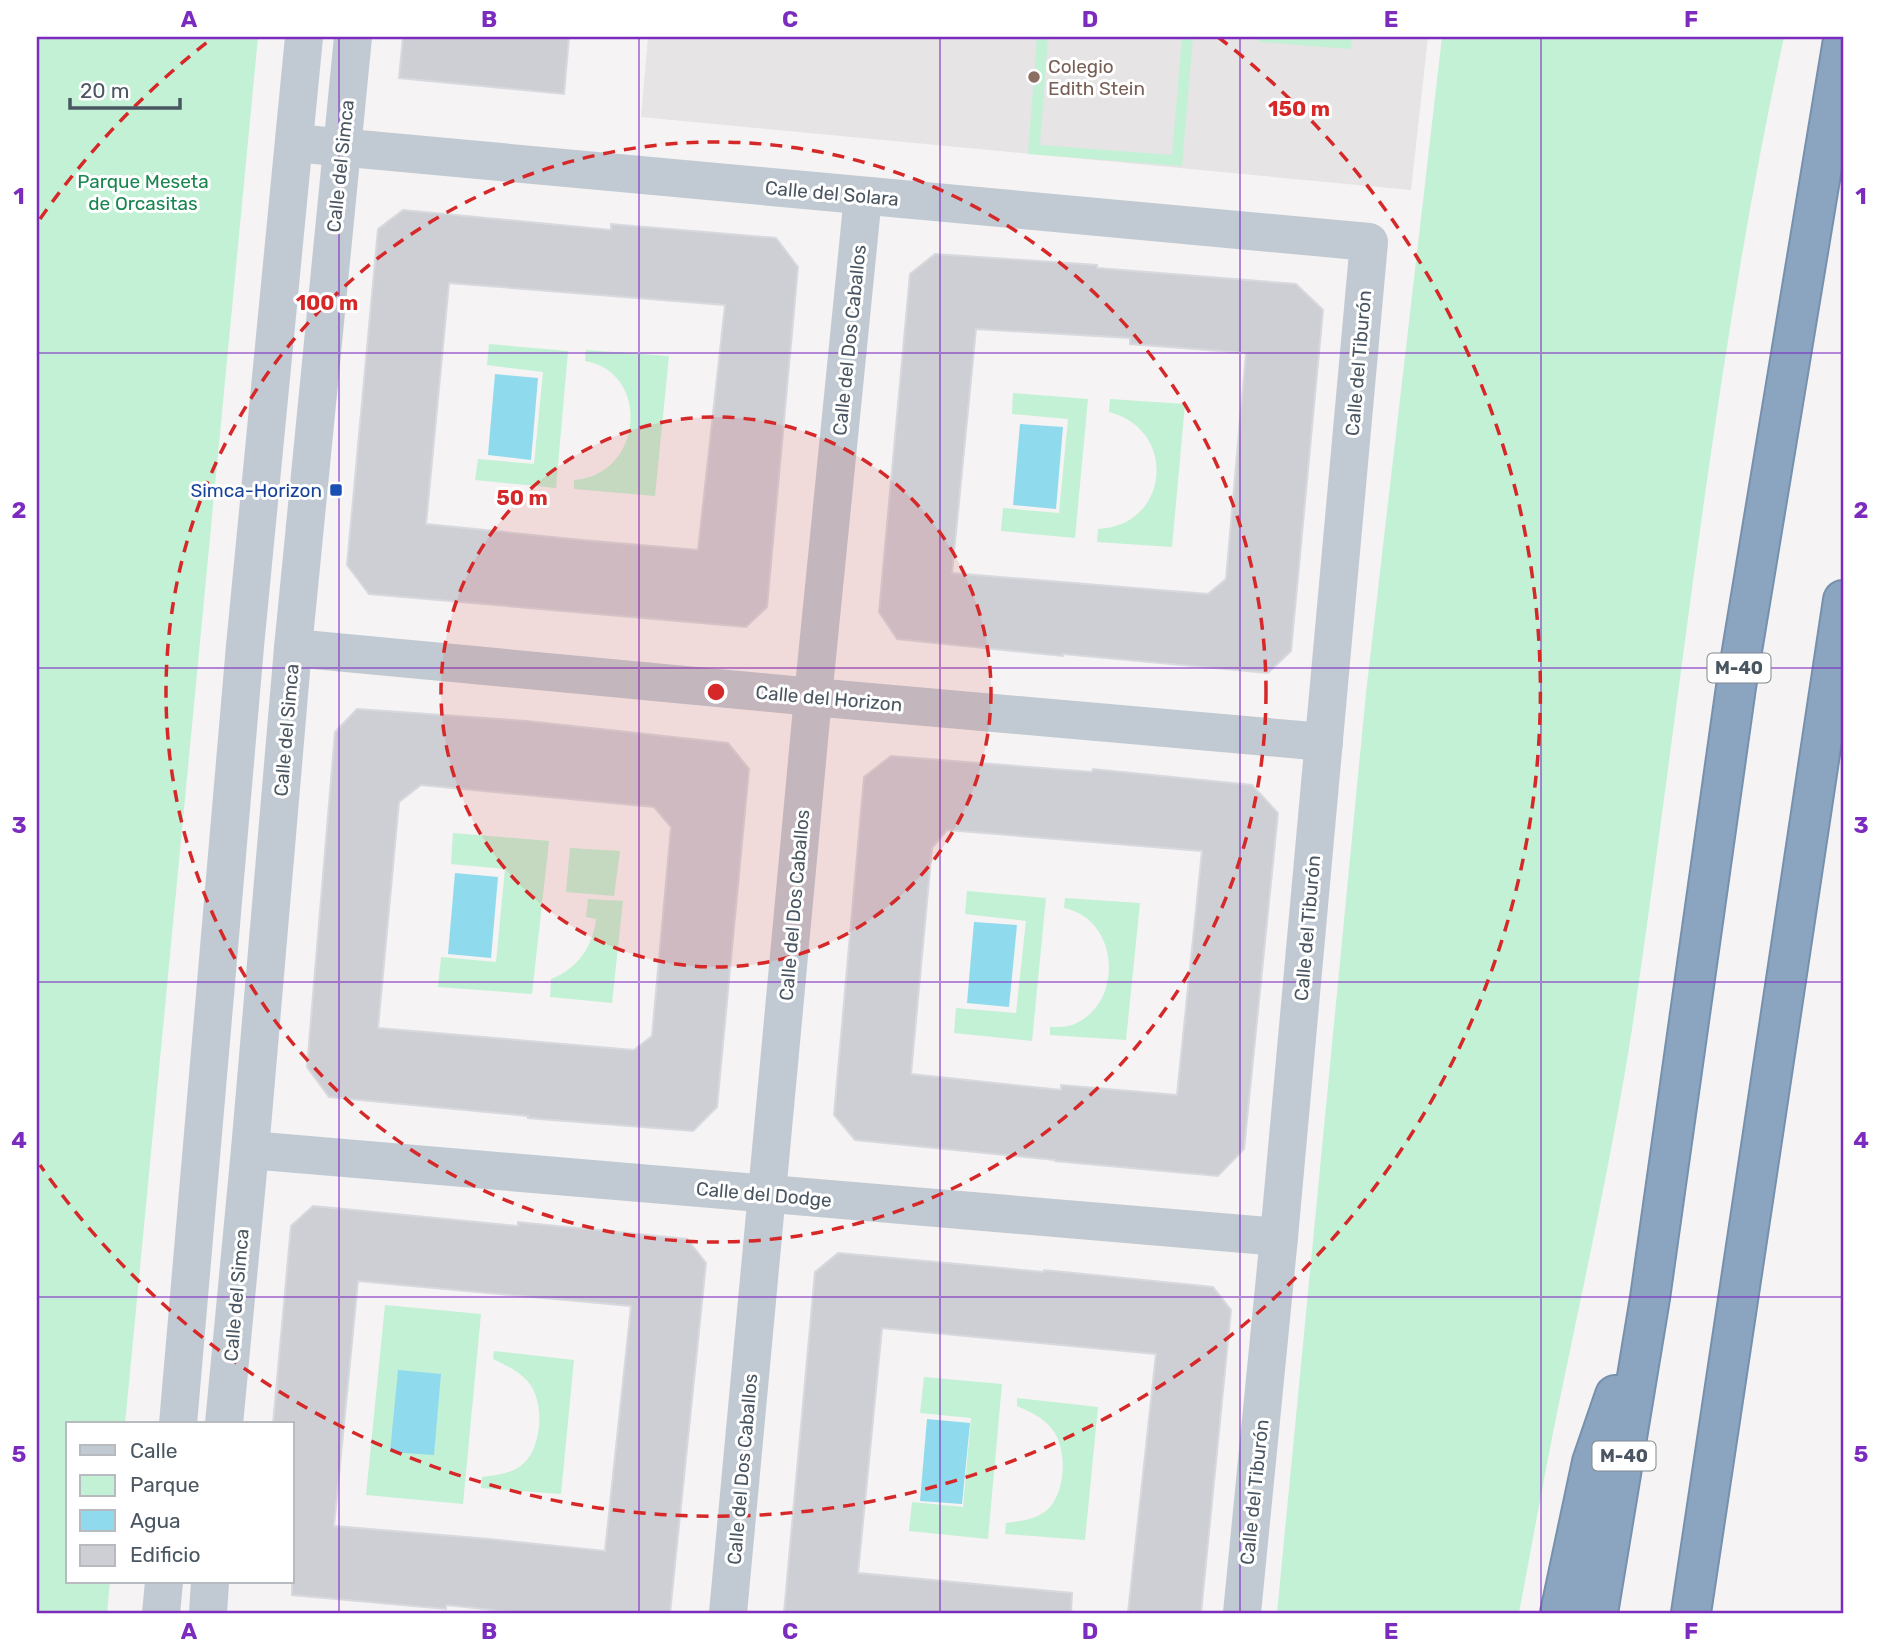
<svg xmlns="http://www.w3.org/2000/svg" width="1880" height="1650" font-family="Rubik,sans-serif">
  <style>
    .education { fill: #e6e4e5 }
    .green { fill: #c3f1d5 }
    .water { fill: #90daee }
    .building { fill: #cdcfd5; stroke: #d7d9de; stroke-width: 2; fill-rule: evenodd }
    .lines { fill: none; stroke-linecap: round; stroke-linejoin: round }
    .highway-casing { stroke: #7690ad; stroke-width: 42 }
    .minor { stroke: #c1cad2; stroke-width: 38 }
    .highway { stroke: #8ba5c1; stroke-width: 38 }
    .grid { fill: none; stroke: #7b2cbf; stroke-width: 2; stroke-opacity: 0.55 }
    .ring { fill: none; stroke: #d62828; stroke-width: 3.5; stroke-dasharray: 12 9 }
    .education-dot { fill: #8d6e63; stroke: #fff; stroke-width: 2.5 }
    .transit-dot { fill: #1a4fb4; stroke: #fff; stroke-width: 2.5 }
    .labels { text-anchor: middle; stroke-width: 6; stroke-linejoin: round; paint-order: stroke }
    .shield { fill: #fff; stroke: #808990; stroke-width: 2 }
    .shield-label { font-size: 18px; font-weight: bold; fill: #4a5661 }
    .education-label { font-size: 19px; fill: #785e54; stroke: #fff; text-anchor: start }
    .street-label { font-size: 19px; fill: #4a5661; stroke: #fff }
    .park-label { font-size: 19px; fill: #17864f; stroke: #fff }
    .transit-label { font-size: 19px; fill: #164399; stroke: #fff; text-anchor: end }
    .centre { fill: #d62828; stroke: #fff; stroke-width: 3.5 }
    .ring-label { font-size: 21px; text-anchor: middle; font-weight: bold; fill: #d62828; stroke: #fff; stroke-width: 6; stroke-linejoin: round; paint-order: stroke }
    .neatline { fill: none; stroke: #7b2cbf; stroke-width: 2.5 }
    .grid-label { font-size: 23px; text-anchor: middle; font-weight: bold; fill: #7b2cbf }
  </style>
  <rect width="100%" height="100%" fill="#f5f3f3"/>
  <polygon class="education" points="648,37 1428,37 1411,190 641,117"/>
  <g class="green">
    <polygon points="37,37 258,37 125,1424 68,1424 68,1582 110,1582 107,1613 37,1613"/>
    <polygon points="1037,37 1048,37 1040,145 1172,155 1182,37 1193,37 1182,166 1028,154"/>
    <polygon points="1260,37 1352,37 1351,49 1259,42"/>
    <path d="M 1442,37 L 1784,37 C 1713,364 1681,699 1632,1029 C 1612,1157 1584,1282 1558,1408 C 1544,1476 1532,1545 1519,1613 L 1277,1613 L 1366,693 Z"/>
    <polygon points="489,344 568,351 556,488 475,480 478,459 534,464 543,372 487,365"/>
    <path d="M 586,350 L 669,356 L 655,496 L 574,489 L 574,480 C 644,475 651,372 585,361 Z"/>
    <polygon points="1013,393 1088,399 1075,538 1001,531 1003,508 1059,513 1068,419 1012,414"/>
    <path d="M 1110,399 L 1185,404 L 1172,547 L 1097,542 L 1098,529 C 1170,526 1178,429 1109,412 Z"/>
    <polygon points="453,833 549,841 532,994 438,987 441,957 496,962 505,869 451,864"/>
    <polygon points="570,848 620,851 614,896 566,892"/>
    <polygon points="967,891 1046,898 1032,1041 954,1033 956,1008 1016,1013 1026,921 965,914"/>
    <path d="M 1065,898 L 1140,903 L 1126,1040 L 1050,1035 L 1050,1027 C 1058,1027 1065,1027 1072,1025 C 1125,1005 1120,919 1064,908 Z"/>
    <path d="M 588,899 L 623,901 L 612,1003 L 550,997 L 551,979 C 577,969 593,947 596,919 L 586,917 Z"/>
    <polygon points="385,1305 481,1314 463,1504 366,1495"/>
    <path d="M 494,1351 L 574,1360 L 561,1494 L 481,1488 L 482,1477 C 496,1475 512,1474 523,1464 C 542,1447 545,1403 529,1383 C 519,1371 507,1366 493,1359 Z"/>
    <polygon points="924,1377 1002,1384 988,1539 909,1531 912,1502 963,1507 971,1418 920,1413"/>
    <path d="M 1017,1398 L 1098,1407 L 1085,1540 L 1005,1534 L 1006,1523 C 1019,1521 1036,1520 1047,1510 C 1066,1493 1068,1449 1052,1429 C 1043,1417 1030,1412 1017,1406 Z"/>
  </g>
  <g class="water">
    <polygon points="495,374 538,378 531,460 488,455"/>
    <polygon points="1020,424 1063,427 1056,509 1013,505"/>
    <polygon points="455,873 498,877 491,958 448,954"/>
    <polygon points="974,922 1017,925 1009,1007 967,1003"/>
    <polygon points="398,1370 441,1374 434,1455 390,1452"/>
    <polygon points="927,1419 970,1423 962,1504 920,1501"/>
  </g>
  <g class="building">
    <polygon points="403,37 569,37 564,94 399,78"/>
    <path d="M 403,210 L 611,230 L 611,224 L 776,238 L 798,267 L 767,607 L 746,627 L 369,594 L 347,565 L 378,229 ZM 449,283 L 725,305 L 698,550 L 582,540 L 426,524 Z"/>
    <path d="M 935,254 L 1097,265 L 1097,268 L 1296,284 L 1323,310 L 1291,651 L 1268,673 L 1063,654 L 1063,656 L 897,639 L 879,612 L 910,274 ZM 976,329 L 1130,338 L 1130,344 L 1246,353 L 1226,579 L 1208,594 L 952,573 Z"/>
    <path d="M 357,709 L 527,721 L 728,743 L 749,769 L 717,1107 L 693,1131 L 528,1118 L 528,1116 L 329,1097 L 307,1067 L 335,732 ZM 421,785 L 654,807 L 671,827 L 652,1036 L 634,1050 L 378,1028 L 399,802 Z"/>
    <path d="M 891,756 L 1092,772 L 1093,769 L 1252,785 L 1278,813 L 1244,1149 L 1218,1176 L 1055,1161 L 1055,1160 L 855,1140 L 834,1115 L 864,777 ZM 947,830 L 1202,851 L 1177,1095 L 1061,1085 L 1061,1090 L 911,1074 L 932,848 Z"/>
    <path d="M 313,1206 L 518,1226 L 518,1222 L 687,1239 L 706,1263 L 670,1613 L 521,1613 L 446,1605 L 446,1609 L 292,1595 L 292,1424 L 273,1424 L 291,1226 ZM 358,1281 L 631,1306 L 605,1551 L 489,1539 L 334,1526 Z"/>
    <polygon points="838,1253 1044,1272 1044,1270 1213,1287 1231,1310 1201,1613 1128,1613 1156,1354 882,1328 858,1573 1072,1593 1071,1613 784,1613 815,1272"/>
  </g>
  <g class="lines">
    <g class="highway-casing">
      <g id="highway">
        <polyline points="1560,1613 1592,1462 1615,1395"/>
        <polyline points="1598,1613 1650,1298 1736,687 1843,40"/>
        <polyline points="1691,1613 1843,600"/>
      </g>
    </g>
    <g class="minor">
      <polyline points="294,143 1369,242 1279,1237 1242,1613"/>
      <polyline points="293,648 813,697 1324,742"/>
      <polyline points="250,1150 1279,1237"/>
      <polyline points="178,1424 245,646 304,37"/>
      <polyline points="224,1424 250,1150 293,648 353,37"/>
      <polyline points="161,1613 164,1582"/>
      <polyline points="208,1613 210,1582"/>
      <polyline points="728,1613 813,697 863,196"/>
    </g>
    <use href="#highway" class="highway"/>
  </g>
  <path class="grid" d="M 339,37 L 339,1613M 639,37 L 639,1613M 940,37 L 940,1613M 1240,37 L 1240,1613M 1541,37 L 1541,1613M 37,353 L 1843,353M 37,668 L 1843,668M 37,982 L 1843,982M 37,1297 L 1843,1297"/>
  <circle cx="716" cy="692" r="275" fill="#d62828" fill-opacity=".12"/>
  <g class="ring">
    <circle cx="716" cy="692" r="275"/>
    <circle cx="716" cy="692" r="550"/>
    <path d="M40 219A825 825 0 0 1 214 37M1218 37A825 825 0 1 1 40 1165"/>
  </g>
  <circle class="education-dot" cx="1034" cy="77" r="7"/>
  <rect class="transit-dot" x="329" y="483" width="14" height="14" rx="3.5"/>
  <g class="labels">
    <g class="shield">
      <rect x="1707.5" y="653.5" width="63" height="29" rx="5"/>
      <rect x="1592.5" y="1441.5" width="63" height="29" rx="5"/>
    </g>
    <g class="shield-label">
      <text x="1739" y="674">M-40</text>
      <text x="1624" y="1462">M-40</text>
    </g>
    <g class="education-label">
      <text x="1048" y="73">Colegio<tspan x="1048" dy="22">Edith Stein</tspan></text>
    </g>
    <g class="street-label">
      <text transform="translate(340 166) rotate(-84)" y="7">Calle del Simca</text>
      <text transform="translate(832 193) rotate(5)" y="7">Calle del Solara</text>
      <text transform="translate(849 340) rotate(-84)" y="7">Calle del Dos Caballos</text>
      <text transform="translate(1358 363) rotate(-85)" y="7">Calle del Tiburón</text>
      <text transform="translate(829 698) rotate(5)" y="7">Calle del Horizon</text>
      <text transform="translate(286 730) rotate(-85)" y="7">Calle del Simca</text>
      <text transform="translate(794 905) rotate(-85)" y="7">Calle del Dos Caballos</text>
      <text transform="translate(1307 928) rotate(-85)" y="7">Calle del Tiburón</text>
      <text transform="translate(764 1194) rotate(5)" y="7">Calle del Dodge</text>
      <text transform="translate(236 1295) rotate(-85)" y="7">Calle del Simca</text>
      <text transform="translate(742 1469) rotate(-85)" y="7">Calle del Dos Caballos</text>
      <text transform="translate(1254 1492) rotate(-84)" y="7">Calle del Tiburón</text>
    </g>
    <g class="park-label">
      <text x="143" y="188">Parque Meseta<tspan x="143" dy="22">de Orcasitas</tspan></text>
    </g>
    <g class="transit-label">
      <text x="322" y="497">Simca-Horizon</text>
    </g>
  </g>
  <circle cx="716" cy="692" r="10" class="centre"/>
  <g class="ring-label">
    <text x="1299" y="116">150 m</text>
    <text x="327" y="310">100 m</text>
    <text x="522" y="505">50 m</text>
  </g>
  <rect width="1880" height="1650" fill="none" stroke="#ffffff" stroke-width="77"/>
  <rect x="66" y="1422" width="228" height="161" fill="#ffffff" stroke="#b7bbc0" stroke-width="2"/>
  <rect x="80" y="1445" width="35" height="10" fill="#c1cad2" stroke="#b7bbc0" stroke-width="2"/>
  <text x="130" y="1458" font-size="21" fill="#4a5661">Calle</text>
  <rect x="80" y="1475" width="35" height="21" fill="#c3f1d5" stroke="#b7bbc0" stroke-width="2"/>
  <text x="130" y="1492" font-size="21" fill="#4a5661">Parque</text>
  <rect x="80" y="1510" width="35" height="21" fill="#90daee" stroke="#b7bbc0" stroke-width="2"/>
  <text x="130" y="1528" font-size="21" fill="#4a5661">Agua</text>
  <rect x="80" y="1545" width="35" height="21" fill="#cdcfd5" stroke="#b7bbc0" stroke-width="2"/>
  <text x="130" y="1562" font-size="21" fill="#4a5661">Edificio</text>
  <path d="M70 98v10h110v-10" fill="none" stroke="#4a5661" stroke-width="3.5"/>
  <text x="80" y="98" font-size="21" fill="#4a5661" stroke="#ffffff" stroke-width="5" paint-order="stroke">20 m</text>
  <rect x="38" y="38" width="1804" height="1574" class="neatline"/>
  <g class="grid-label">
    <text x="189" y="27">A</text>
    <text x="489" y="27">B</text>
    <text x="790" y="27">C</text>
    <text x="1090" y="27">D</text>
    <text x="1391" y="27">E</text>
    <text x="1691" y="27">F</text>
    <text x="19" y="204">1</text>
    <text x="1861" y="204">1</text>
    <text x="19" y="518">2</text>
    <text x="1861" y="518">2</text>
    <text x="19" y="833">3</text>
    <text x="1861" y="833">3</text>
    <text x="19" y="1148">4</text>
    <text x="1861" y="1148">4</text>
    <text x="19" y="1462">5</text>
    <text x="1861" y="1462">5</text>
    <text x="189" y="1639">A</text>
    <text x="489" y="1639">B</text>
    <text x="790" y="1639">C</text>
    <text x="1090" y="1639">D</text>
    <text x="1391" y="1639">E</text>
    <text x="1691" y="1639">F</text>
  </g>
</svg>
